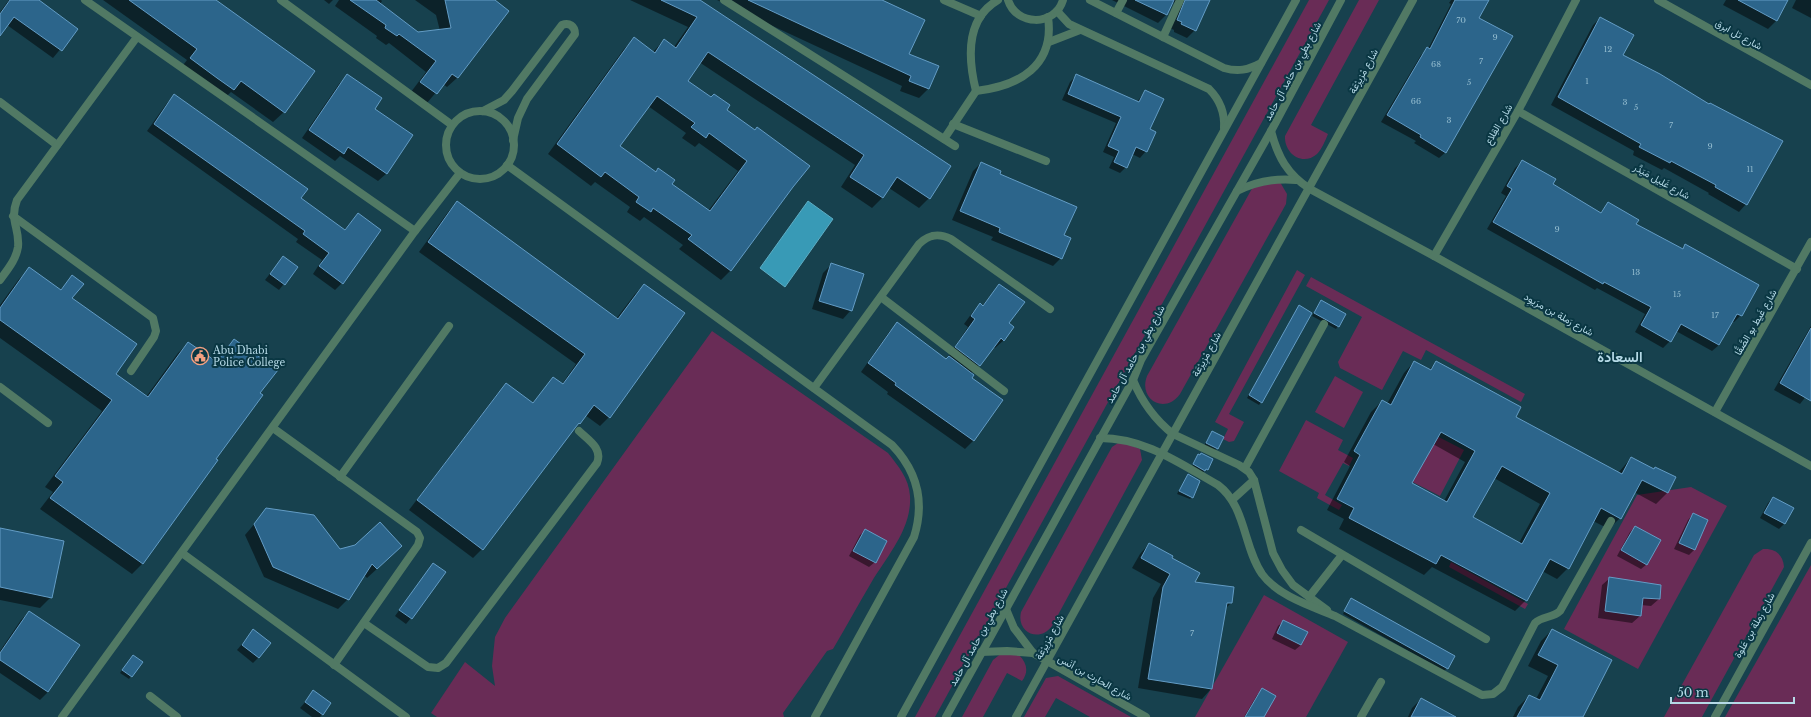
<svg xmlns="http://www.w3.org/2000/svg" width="1811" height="717" font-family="'Libre Baskerville',Vazirmatn,serif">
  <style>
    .green { fill: #692c56 }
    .water { fill: #389ab6; stroke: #5eadc4 }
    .shadow { fill: #0007; fill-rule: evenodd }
    .building { fill: #2c658b; stroke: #639cc5; fill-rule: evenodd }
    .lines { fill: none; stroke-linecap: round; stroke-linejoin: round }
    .service { stroke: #517964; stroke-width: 8 }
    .minor { stroke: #517964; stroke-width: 8 }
    .tertiary { stroke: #517964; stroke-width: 8 }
    .labels { text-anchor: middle; stroke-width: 4; stroke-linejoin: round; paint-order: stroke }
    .number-label { font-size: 8px; fill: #93bccf }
    .street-label { font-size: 10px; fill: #b5d9e6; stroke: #0a3743 }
    .poi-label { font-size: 10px; fill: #b5d9e6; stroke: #0a3743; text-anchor: start }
    .district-label { font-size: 14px; font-weight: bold; fill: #b5d9e6; stroke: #0a3743 }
  </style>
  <rect width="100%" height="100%" fill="#17414e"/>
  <g class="green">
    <polygon points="1309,0 1329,0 935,717 915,717"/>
    <path d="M 1359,0 L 1379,0 L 1311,125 L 1328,134 C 1325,141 1322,149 1317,154 C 1302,167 1284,153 1285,136 Z"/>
    <path d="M 1280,182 L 1287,194 L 1286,204 L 1180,394 C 1165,415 1138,400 1147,376 L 1254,185 Z"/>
    <polygon points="1297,270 1305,275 1229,414 1244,422 1234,441 1229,442 1223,439 1228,429 1215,422"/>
    <polygon points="1311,277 1525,394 1521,402 1426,350 1421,360 1403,351 1382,390 1340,368 1338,362 1362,317 1306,286"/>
    <path d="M 712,331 L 888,453 C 898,466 909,478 910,496 C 912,529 887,556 871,583 C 858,605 846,627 833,649 L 827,651 L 783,713 L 784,717 L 437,717 L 431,713 L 465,662 L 495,686 L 492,666 L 495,637 L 505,618 Z"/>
    <polygon points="1335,376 1363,392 1344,428 1315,412"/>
    <polygon points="1306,420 1343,440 1338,450 1353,458 1349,466 1343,463 1325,495 1342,505 1339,510 1317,498 1319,493 1279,471"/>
    <polygon points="1419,427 1464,450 1440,496 1393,472"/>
    <path d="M 1121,441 L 1140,449 L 1142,460 L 1052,626 C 1040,643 1016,633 1021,612 L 1112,447 Z"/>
    <polygon points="1691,487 1727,506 1638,669 1564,629 1637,495"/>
    <path d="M 1763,549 C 1776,548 1783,555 1784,567 L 1702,717 L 1664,717 L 1754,555 Z"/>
    <polygon points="1451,562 1528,604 1525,609 1449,567"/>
    <polygon points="1811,565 1811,717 1725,717"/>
    <polygon points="1264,595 1348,642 1306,717 1195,717"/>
    <path d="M 1003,652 L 1019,655 C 1027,663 1029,672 1022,681 L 1007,673 L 983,717 L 962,717 L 993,660 Z"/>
    <polygon points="1058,676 1131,717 1090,717 1056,698 1045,717 1024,717 1046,678"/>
  </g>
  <polygon class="water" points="808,201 833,219 785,287 760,268"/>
  <g class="shadow">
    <polygon points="9,0 38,0 77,29 53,58 7,25 0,34 0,12"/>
    <polygon points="103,0 215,0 284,112 273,122 231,92 223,100 180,69 187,60"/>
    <polygon points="324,0 333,0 329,4"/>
    <polygon points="339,0 381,0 382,1 380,4 418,33 440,31 436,15 415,0 493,0 507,11 457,78 447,87 443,84 427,103 411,92 426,72 389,43 386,45 376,38 377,36 335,6"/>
    <path d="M 630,0 L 698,0 L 929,198 L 919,208 L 889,188 L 882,198 L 872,208 L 841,187 L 855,165 L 699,62 L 687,81 L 726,110 L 793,186 L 731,270 L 721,280 L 679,249 L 683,245 L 644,217 L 640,221 L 627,212 L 630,207 L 595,182 L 591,186 L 548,154 L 624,49 L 634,39 L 653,52 L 664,40 L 674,47 L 688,27 ZM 648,106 L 686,133 L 682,138 L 695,147 L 699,143 L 738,171 L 708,211 L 671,184 L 658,169 L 655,172 L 619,146 Z"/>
    <polygon points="717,0 880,0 908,54 928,89 919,98 900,91 902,86"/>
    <polygon points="1112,0 1209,0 1195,30 1187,38 1174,32 1174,30 1170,28 1175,3 1172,2 1166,15 1158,23"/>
    <polygon points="1451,0 1488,0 1478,18 1446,152 1439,158 1414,143 1416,141 1381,122 1421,55 1428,49 1451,4 1449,3"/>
    <polygon points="1726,0 1787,0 1776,21 1768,29 1723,5"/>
    <polygon points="1796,0 1811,0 1811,18 1792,8"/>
    <polygon points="1600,18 1622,55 1746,204 1739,212 1708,194 1709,193 1664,168 1662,170 1633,155 1634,151 1551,105 1593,25"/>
    <polygon points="1077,75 1137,102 1145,91 1149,129 1146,151 1140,158 1132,154 1126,167 1120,173 1109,168 1114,157 1103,152 1116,123 1062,100 1070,82"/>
    <polygon points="348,76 373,109 387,173 378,181 340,156 335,161 302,138 339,84"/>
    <polygon points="174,96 300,198 344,230 358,214 342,283 335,290 313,274 322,260 296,242 298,239 147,131 167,103"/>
    <polygon points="1522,161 1552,184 1600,213 1608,203 1635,224 1682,249 1686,245 1741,315 1734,322 1732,321 1719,345 1712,351 1676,331 1670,341 1663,348 1635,332 1645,314 1597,288 1595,290 1487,229 1506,196 1501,193 1515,168"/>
    <polygon points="981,163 999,174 1063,236 1061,258 1053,266 991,240 993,237 952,220 973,171"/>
    <polygon points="457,202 616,319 635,294 644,285 609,417 600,426 585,415 570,433 482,549 473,558 409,510 497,394 506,385 532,404 554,378 562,384 576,364 419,252 448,212"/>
    <polygon points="283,257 297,267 279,290 265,280"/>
    <polygon points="831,265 851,310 843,319 812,309 823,273"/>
    <polygon points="30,269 60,290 73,277 71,298 115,374 146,397 178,353 188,343 215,362 234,340 259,394 261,395 142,564 132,574 40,509 53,492 45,487 102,411 0,338 0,305 19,279"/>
    <polygon points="1000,285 1008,324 1004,340 995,348 993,347 971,374 970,378 1002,401 973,441 965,449 887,394 888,392 861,372 889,332 898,324 946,360 968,327 964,324 972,313 980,305 982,306"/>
    <polygon points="1321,301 1345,314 1336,329 1312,316"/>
    <polygon points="1299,307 1261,402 1259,405 1247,398"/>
    <polygon points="1811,326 1811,390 1800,404 1774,390"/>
    <path d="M 1414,362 L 1429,370 L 1436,363 L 1514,418 L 1618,473 L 1631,458 L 1653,470 L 1675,478 L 1667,493 L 1656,504 L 1634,492 L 1620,518 L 1609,529 L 1593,521 L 1568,568 L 1557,579 L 1542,571 L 1526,600 L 1515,611 L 1432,567 L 1424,575 L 1339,529 L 1344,519 L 1327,510 L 1350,466 L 1344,462 L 1371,412 L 1382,401 L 1387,404 L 1404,373 ZM 1433,444 L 1465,462 L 1444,501 L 1411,483 ZM 1494,478 L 1540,504 L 1519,543 L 1472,518 Z"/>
    <polygon points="1212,432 1217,448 1214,451 1204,446"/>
    <polygon points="1196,458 1207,469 1202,473 1192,467"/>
    <polygon points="1188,475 1192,497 1190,499 1177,494"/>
    <polygon points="1773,498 1785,523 1779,529 1760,518 1768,503"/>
    <polygon points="267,509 340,550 391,556 367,578 364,575 348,599 338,609 264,577 245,535"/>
    <polygon points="1693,514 1707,521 1694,550 1689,555 1674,549 1688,520"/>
    <polygon points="1635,527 1647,564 1641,569 1617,556 1630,532"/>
    <polygon points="0,529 51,597 40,608 0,600"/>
    <polygon points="866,530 875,562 869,567 849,556 860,535"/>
    <polygon points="1149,544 1171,558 1194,583 1231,603 1225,609 1211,689 1202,699 1138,688 1153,598 1161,584 1132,568 1140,554"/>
    <polygon points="433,564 411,618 406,624 395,616"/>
    <polygon points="1610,578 1659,599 1651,606 1641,605 1640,616 1632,623 1598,618 1602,585"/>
    <polygon points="1349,602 1453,657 1447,668 1444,671 1343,614"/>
    <polygon points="29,612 48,692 40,700 0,673 0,651 21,620"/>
    <polygon points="1284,621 1307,632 1301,645 1295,650 1272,639 1278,626"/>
    <polygon points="1552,630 1582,717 1513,717 1518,707 1529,696 1536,699 1548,676 1528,666 1541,641"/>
    <polygon points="253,631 259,657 253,663 237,650"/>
    <polygon points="133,656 131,676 129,679 120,673"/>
    <polygon points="1262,690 1262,717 1244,717 1257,695"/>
    <polygon points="314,692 330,704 320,717 312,717 300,708"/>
    <polygon points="1421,699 1453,717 1408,717 1412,708"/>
  </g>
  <g class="building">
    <polygon points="10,0 39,0 78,29 62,51 14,17 0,36 0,14"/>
    <polygon points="129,0 216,0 315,71 285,113 241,81 234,90 217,78 190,58 197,49"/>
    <polygon points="350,0 376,0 418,32 451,28 445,0 495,0 509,11 458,78 452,74 437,94 420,82 436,61 399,34 397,36 385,28 386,25"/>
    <path d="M 661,0 L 700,0 L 951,166 L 930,199 L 897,177 L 883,198 L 850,177 L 864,155 L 708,52 L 688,81 L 711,97 L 714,94 L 730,105 L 727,110 L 755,130 L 757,127 L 810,166 L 793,187 L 731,271 L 688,239 L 692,235 L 653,208 L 651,212 L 636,202 L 639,197 L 605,172 L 601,177 L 557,144 L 634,37 L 655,53 L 664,39 L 676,48 L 697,17 ZM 657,96 L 695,123 L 691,127 L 706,138 L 709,133 L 747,161 L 710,211 L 672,184 L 675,180 L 658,168 L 656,172 L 620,146 Z"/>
    <polygon points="748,0 882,0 925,20 909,54 939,66 929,89 909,81 911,76"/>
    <polygon points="1135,0 1174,0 1167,15"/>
    <polygon points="1185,0 1210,0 1196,31 1181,24 1182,22 1177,20"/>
    <polygon points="1455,0 1489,0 1479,18 1513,36 1446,153 1420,137 1421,135 1387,115 1427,47 1430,49"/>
    <polygon points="1738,0 1788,0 1777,21"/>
    <polygon points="1600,17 1634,35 1623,55 1660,74 1709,104 1710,103 1783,141 1747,205 1715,187 1716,185 1671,161 1670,163 1639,147 1641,144 1558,97"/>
    <polygon points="347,74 382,98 375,109 413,135 387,174 348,147 344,154 309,130"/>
    <polygon points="1076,74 1139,102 1145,90 1164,99 1150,129 1156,132 1147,152 1136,147 1127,168 1114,162 1119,151 1108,146 1121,117 1068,94"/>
    <polygon points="174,94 308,189 301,198 345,230 358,213 381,230 343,284 319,266 329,253 303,234 305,231 154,124"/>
    <polygon points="1522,160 1556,179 1553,184 1601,213 1608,202 1639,220 1636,224 1683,249 1685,244 1759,285 1742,316 1737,314 1719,345 1681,324 1671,342 1641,325 1651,307 1604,282 1603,284 1493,222 1512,189 1507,186"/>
    <polygon points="981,162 1001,171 1000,174 1077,207 1064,235 1071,238 1062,259 999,232 1000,228 960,211"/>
    <polygon points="457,201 618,319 644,284 685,313 610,418 594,405 580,424 579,423 575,428 483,550 417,500 506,383 533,403 553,377 563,384 585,354 428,242"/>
    <polygon points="283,256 298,267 285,285 270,274"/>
    <polygon points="831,263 864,274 852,311 819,301"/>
    <polygon points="29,267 61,290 72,275 84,284 72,298 137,344 116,374 148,397 188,342 217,362 234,339 278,370 260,393 263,395 216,459 218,460 143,564 50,498 63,482 55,476 112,400 0,320 0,308"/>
    <polygon points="999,284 1025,302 1009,323 1014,327 1004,341 1001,338 980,366 955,347 975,319 971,316 980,303 983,306"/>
    <polygon points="1321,300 1346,314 1339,327 1314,313"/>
    <polygon points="1299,305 1312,313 1262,403 1249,395"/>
    <polygon points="897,322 946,359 949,356 974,375 972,378 1003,400 974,441 895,385 896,383 868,363"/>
    <polygon points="1811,328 1811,401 1780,383"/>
    <path d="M 1414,361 L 1431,370 L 1436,361 L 1521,407 L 1516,417 L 1622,474 L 1631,457 L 1654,469 L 1655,467 L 1676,477 L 1668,493 L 1642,480 L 1621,519 L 1601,508 L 1569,569 L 1550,559 L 1527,601 L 1441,555 L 1436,564 L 1349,518 L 1354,508 L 1337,499 L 1360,455 L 1354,451 L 1382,400 L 1391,405 ZM 1441,432 L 1475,451 L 1447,502 L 1412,483 ZM 1502,466 L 1550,493 L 1522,544 L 1473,517 Z"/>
    <polygon points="1212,431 1224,437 1218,449 1206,443"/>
    <polygon points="1201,453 1213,459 1208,470 1206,469 1205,471 1193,464 1198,454 1200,455"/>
    <polygon points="1188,474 1200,481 1193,498 1179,491"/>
    <polygon points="1773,497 1794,508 1785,524 1764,513"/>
    <polygon points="266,508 314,515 340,549 355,545 380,522 402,546 377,569 372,564 349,600 273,567 254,524"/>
    <polygon points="1693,513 1708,520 1695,550 1679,543"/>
    <polygon points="1635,526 1661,540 1647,565 1621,550"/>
    <polygon points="0,528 64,541 52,598 0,587"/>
    <polygon points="865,529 887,541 876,563 853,551"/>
    <polygon points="1149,543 1173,556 1172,558 1200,573 1195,582 1234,587 1232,603 1227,603 1212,689 1148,679 1163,587 1170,574 1141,558"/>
    <polygon points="433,563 446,572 412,619 399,610"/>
    <polygon points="1609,577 1661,585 1660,599 1643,598 1641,616 1605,611"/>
    <polygon points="1351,598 1455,656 1448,669 1344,611"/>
    <polygon points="29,611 80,645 48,692 0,660 0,653"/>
    <polygon points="1283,620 1308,632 1301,645 1277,633"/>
    <polygon points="253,629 271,643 259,658 242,645"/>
    <polygon points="1552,629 1612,660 1583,717 1517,717 1529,695 1540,700 1558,665 1538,655"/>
    <polygon points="133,655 143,662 132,677 122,670"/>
    <polygon points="1262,688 1276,696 1264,717 1245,717"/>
    <polygon points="313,690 331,703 323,715 305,702"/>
    <polygon points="1421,698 1456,717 1411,717"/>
  </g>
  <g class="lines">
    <g class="service">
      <polyline points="85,0 415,231"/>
      <polyline points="281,0 452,125"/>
      <polyline points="724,0 955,146"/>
      <polyline points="944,0 981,16"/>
      <path d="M 1008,0 C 1016,26 1055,27 1063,0"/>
      <path d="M 1090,0 L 1224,68 C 1238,72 1248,70 1261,63"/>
      <path d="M 1057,11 L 1069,24 L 1209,89 C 1220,100 1225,112 1224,128"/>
      <polyline points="1116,13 1123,0"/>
      <polyline points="1163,37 1180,0"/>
      <polyline points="1049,42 1080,30"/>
      <path d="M 976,91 C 968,59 965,19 998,0"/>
      <polyline points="0,102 57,145"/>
      <path d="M 483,111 L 504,100 L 512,91 L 562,25 C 569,22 575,26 575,34 L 527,99 L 518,118 L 513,140"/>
      <circle cx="480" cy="145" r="34"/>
      <polyline points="953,124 1046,161"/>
      <path d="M 944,139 L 976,91 C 1019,86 1055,66 1048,17"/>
      <path d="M 507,165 L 892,445 C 917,471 925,502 914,537 L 815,717"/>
      <polyline points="13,216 153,318 156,331 154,337 131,371"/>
      <path d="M 0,280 C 7,270 16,260 18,247 C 20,228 9,221 17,200 L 137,37"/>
      <polyline points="881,297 1004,391"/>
      <path d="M 1133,380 C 1142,402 1154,419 1173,434 L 1239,465 L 1249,472 L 1254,480 L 1273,553 L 1282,570 L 1293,585 L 1327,610"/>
      <polyline points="0,387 48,423"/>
      <path d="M 814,388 L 919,244 C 929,234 939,233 951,239 L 1050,309"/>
      <polyline points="273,428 417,532 420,538 418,545 334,665"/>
      <path d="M 1100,438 C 1145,438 1179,463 1218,485 C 1246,506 1243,546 1262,574 C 1278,596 1311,606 1335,616 L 1482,695 L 1493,694 L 1502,687 L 1535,623 C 1542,616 1553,618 1560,611 L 1611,521"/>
      <polyline points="1245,468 1324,324"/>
      <polyline points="340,477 449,326"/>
      <polyline points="1232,500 1254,480"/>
      <polyline points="1301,530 1486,639"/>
      <polyline points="182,553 406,717"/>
      <polyline points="1309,597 1342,555"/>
      <path d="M 364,623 L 428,667 L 438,668 L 446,663 L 597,463 C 603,448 588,440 579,431"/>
      <polyline points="150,696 177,717"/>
      <polyline points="62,717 415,231 460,173"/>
      <polyline points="1361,717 1381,682"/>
    </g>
    <g class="minor">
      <polyline points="1658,0 1811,85"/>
      <polyline points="1518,111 1797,269"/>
      <path d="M 1271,131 C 1278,157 1287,174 1310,189 L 1434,256 L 1811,466"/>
      <path d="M 1237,191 C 1257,181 1275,178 1296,180"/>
      <polyline points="1434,256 1518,111 1576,0"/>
      <polyline points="1715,412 1811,242"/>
      <polyline points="1006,609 1014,628 1033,653 1146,717"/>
      <polyline points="981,652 1007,651 1033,653"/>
      <polyline points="1016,717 1413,0"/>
      <polyline points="1715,717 1811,543"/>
    </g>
    <g class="tertiary">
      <polyline points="901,717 1296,0"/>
      <polyline points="946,717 1133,380 1141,360 1271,131 1341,0"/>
    </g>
  </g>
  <defs>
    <g id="civic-ring" transform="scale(0.9)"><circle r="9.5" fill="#0a3743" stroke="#f3a081" stroke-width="1.5"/><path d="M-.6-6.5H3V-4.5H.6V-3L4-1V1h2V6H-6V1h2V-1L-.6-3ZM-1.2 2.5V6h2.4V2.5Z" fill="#f3a081"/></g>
  </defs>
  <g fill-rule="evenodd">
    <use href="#civic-ring" x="200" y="356"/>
  </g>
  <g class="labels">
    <g class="number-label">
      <text x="1461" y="23">70</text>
      <text x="1495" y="40">9</text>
      <text x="1608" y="52">12</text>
      <text x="1481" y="64">7</text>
      <text x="1436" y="67">68</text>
      <text x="1587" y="84">1</text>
      <text x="1469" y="85">5</text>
      <text x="1416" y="104">66</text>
      <text x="1625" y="105">3</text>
      <text x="1636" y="110">5</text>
      <text x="1449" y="123">3</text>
      <text x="1671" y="128">7</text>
      <text x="1710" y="149">9</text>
      <text x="1750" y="172">11</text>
      <text x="1557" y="232">9</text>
      <text x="1636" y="275">13</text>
      <text x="1677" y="297">15</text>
      <text x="1715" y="318">17</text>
      <text x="1192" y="636">7</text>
    </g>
    <g class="street-label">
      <text transform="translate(1739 34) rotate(29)" y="4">شارع تل ابرق</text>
      <text transform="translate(1292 71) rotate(-62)" y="4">شارع بطي بن حامد آل حامد</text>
      <text transform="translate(1363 71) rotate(-61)" y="4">شارع مْزِيرْعَة</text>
      <text transform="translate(1498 124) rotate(-60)" y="4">شارع القِلاع</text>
      <text transform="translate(1662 181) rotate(29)" y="4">شارع غَلِيل مَيَدَّر</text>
      <text transform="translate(1559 314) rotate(29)" y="4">شارع رَملة بن مرَيوِد</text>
      <text transform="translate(1755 322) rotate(-60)" y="4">شارع غَيط بو الصَّقَّا</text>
      <text transform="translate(1135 354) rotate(-61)" y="4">شارع بطي بن حامد آل حامد</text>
      <text transform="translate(1206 354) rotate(-61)" y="4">شارع مْزِيرْعَة</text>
      <text transform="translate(1754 625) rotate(-61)" y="4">شارع رَملة بن عَلوة</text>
      <text transform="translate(978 637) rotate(-61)" y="4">شارع بطي بن حامد آل حامد</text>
      <text transform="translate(1049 637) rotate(-61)" y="4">شارع مْزِيرْعَة</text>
      <text transform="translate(1095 677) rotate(29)" y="4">شارع الحارِث بن أنَس</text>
    </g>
    <g class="poi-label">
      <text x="213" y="354">Abu Dhabi<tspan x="213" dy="12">Police College</tspan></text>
    </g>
    <g class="district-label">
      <text x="1620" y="362">السعادة</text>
    </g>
  </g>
  <path d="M1671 697v6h123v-6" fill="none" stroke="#b5d9e6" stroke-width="2"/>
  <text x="1677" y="697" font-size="12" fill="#b5d9e6" stroke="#0a3743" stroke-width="3" paint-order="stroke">50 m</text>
</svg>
